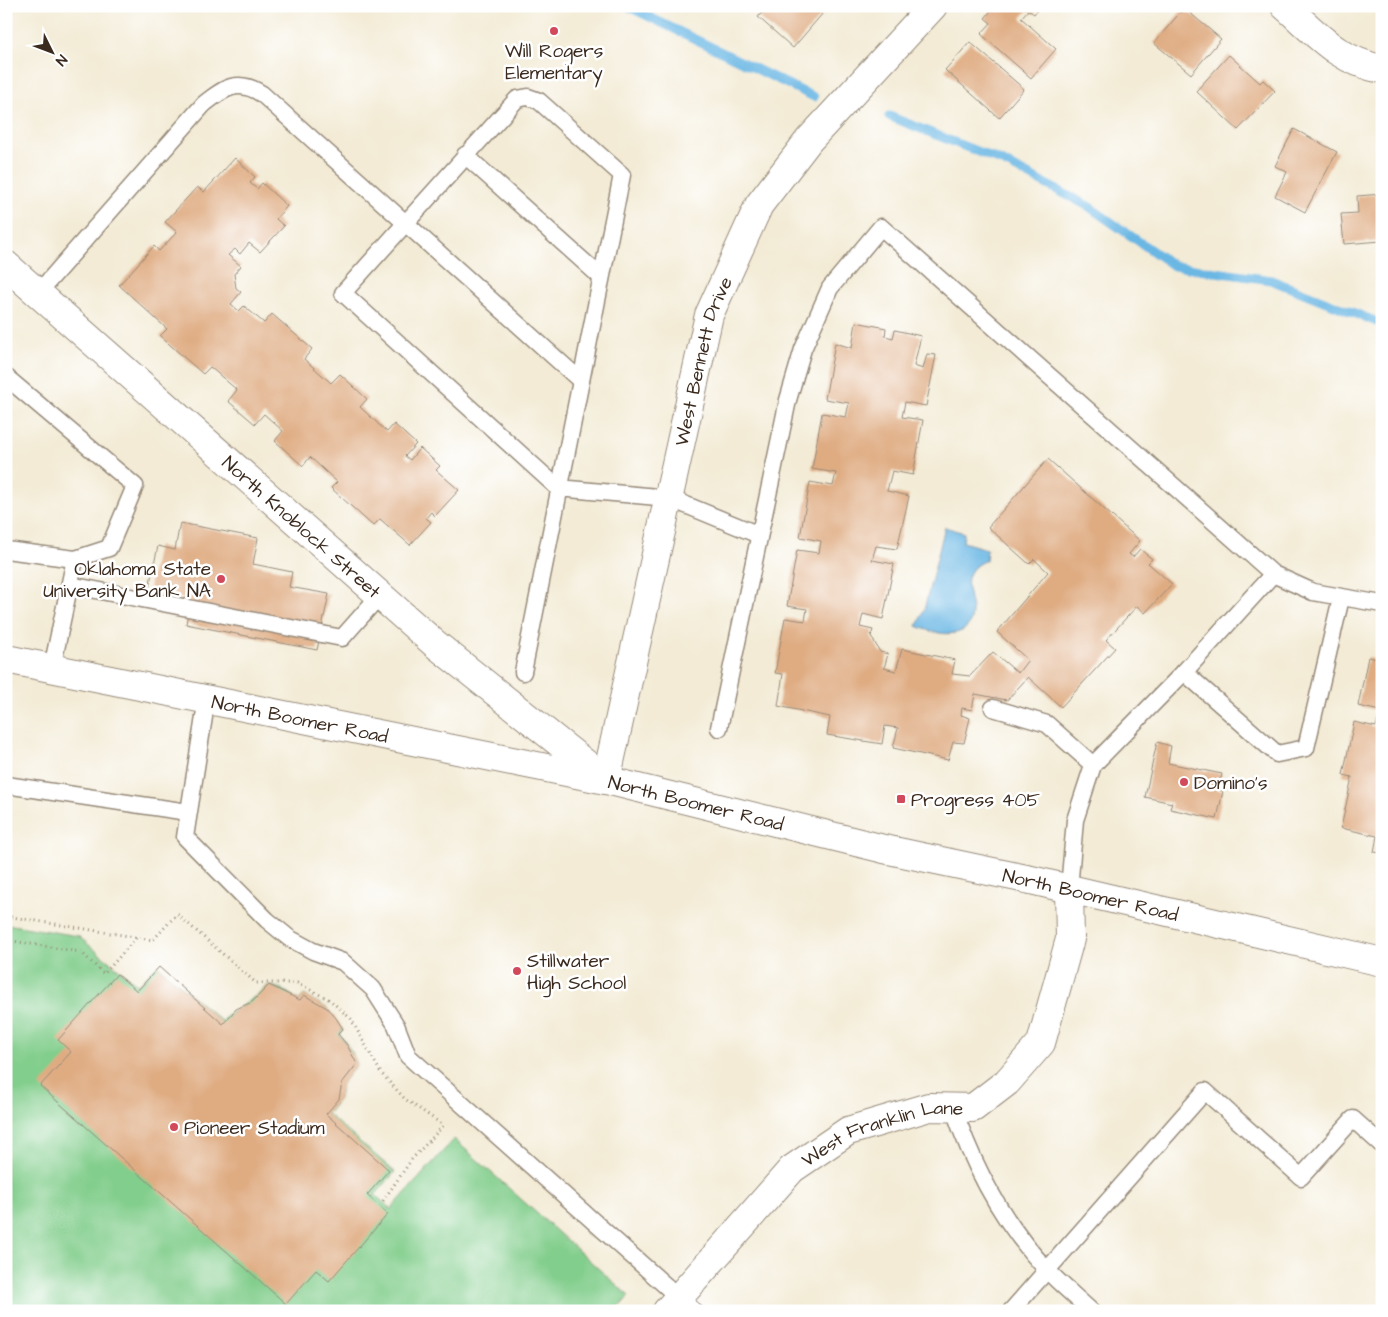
<svg xmlns="http://www.w3.org/2000/svg" width="1388" height="1317" font-family="'Architects Daughter',sans-serif">
  <style>
    .green { fill: #82ce8c; stroke: #5e7c55 }
    .water { fill: #6bb7e4; stroke: #537081 }
    .lines { fill: none; stroke-linecap: round; stroke-linejoin: round }
    .stream { stroke: #6bb7e4; stroke-width: 9 }
    .building { fill: #dfac82 }
    .service-casing { stroke: #978a7a; stroke-width: 19 }
    .minor-casing { stroke: #978a7a; stroke-width: 30 }
    .secondary-casing { stroke: #978a7a; stroke-width: 30 }
    .path { stroke: #978a7a; stroke-width: 3; stroke-dasharray: 1 4; stroke-linecap: butt }
    .service { stroke: #fff; stroke-width: 16 }
    .minor { stroke: #fff; stroke-width: 28 }
    .secondary { stroke: #fff; stroke-width: 28 }
    .poi-dot { fill: #d1495b; stroke: #fff; stroke-width: 2 }
    .labels { text-anchor: middle; stroke-width: 5; stroke-linejoin: round; paint-order: stroke }
    .poi-label { font-size: 19px; fill: #3b2a1e; stroke: #fff; text-anchor: start }
    .street-label { font-size: 19px; fill: #3b2a1e; stroke: #fff }
  </style>
  <rect width="100%" height="100%" fill="#fff"/>
  <filter id="ink" filterUnits="userSpaceOnUse"><feTurbulence type="fractalNoise" baseFrequency=".02" numOctaves="2"/><feDisplacementMap in="SourceGraphic" scale="10" xChannelSelector="R" yChannelSelector="G"/><feConvolveMatrix kernelMatrix="1 2 1 2 8 2 1 2 1" color-interpolation-filters="sRGB"/></filter>
  <filter id="wash" filterUnits="userSpaceOnUse"><feTurbulence type="fractalNoise" baseFrequency=".0096" numOctaves="4" result="noise"/><feDisplacementMap in="SourceGraphic" scale="20" xChannelSelector="R" yChannelSelector="G"/><feGaussianBlur stdDeviation="1.12" result="paint"/><feColorMatrix in="noise" values="0 0 0 0 0 0 0 0 0 0 0 0 0 0 0 0 0 1.4 0 .05"/><feComposite in="paint" operator="in"/></filter>
  <g filter="url(#wash)">
    <rect width="100%" height="100%" fill="#f3ebd5"/>
    <path class="green" d="M 6,924 L 78,936 L 138,985 L 157,965 L 221,1021 C 236,1008 253,1000 268,985 L 282,989 L 299,1000 L 304,995 L 327,1008 L 343,1030 L 340,1035 L 352,1052 L 357,1064 L 342,1083 L 339,1099 L 327,1114 L 395,1172 L 375,1195 L 391,1209 L 454,1139 L 629,1296 L 616,1311 L 6,1311 Z"/>
    <path class="water" d="M 945,527 L 964,533 L 963,542 L 987,549 L 986,560 C 977,564 971,568 968,578 C 966,589 972,601 972,612 C 972,643 933,634 917,626 L 924,610 Z"/>
    <g class="lines">
      <g class="stream">
        <polyline points="627,6 814,97"/>
        <polyline points="889,116 1001,161 1088,206 1174,266 1271,280 1382,324"/>
      </g>
    </g>
    <g id="blocks">
      <g class="building">
        <polygon points="768,6 829,6 793,48 758,17"/>
        <polygon points="995,6 1041,6 1034,14 1028,10 1021,18 1056,49 1031,78 981,34 991,23 985,18"/>
        <polygon points="1184,8 1221,39 1191,74 1154,43"/>
        <polygon points="970,42 1024,89 999,118 945,70"/>
        <polygon points="1229,55 1260,83 1263,80 1275,91 1238,130 1196,91"/>
        <polygon points="1294,129 1337,152 1305,212 1275,196 1287,172 1275,166"/>
        <polygon points="235,158 255,177 250,183 257,189 262,183 287,206 276,219 284,226 260,252 249,243 240,254 235,249 228,255 241,266 234,274 236,288 241,292 231,304 239,311 244,306 264,323 272,314 312,349 304,359 331,383 340,374 367,399 360,407 387,432 394,424 416,444 405,456 410,460 420,448 440,466 436,470 459,490 435,516 431,512 426,518 431,522 410,545 380,519 373,526 331,488 337,482 310,457 303,466 275,441 283,431 264,414 255,424 228,401 237,390 210,367 203,374 160,336 167,329 119,285 154,246 159,251 177,232 165,222 197,187 204,192"/>
        <polygon points="1382,194 1382,241 1344,244 1341,214 1358,213 1357,196"/>
        <polygon points="856,322 886,328 885,336 893,338 895,330 921,336 914,366 923,369 927,354 936,355 926,406 905,402 902,417 923,420 913,475 892,471 887,491 909,496 897,549 876,546 872,560 894,564 883,619 863,614 860,627 873,630 871,636 880,652 888,654 884,668 896,671 902,649 955,660 952,674 970,676 993,652 1018,673 1028,660 997,632 1048,572 1034,559 1029,564 988,527 1048,459 1140,541 1129,554 1133,557 1140,549 1152,559 1148,563 1172,584 1145,613 1137,606 1106,640 1115,648 1061,707 1028,677 1007,700 975,694 972,710 962,708 961,715 970,718 964,743 953,742 948,760 893,748 898,728 885,726 882,744 827,735 830,717 778,706 783,674 775,673 785,618 805,621 807,609 787,606 797,550 819,553 821,541 800,537 810,482 833,486 836,473 812,469 822,413 846,417 849,403 825,399 835,343 852,348"/>
        <polygon points="180,523 258,538 253,564 292,572 289,587 329,594 317,650 186,624 190,600 148,592 158,546 175,550"/>
        <polygon points="1368,657 1382,660 1382,853 1374,852 1377,836 1341,828 1352,777 1343,775 1354,722 1376,727 1380,711 1358,706"/>
        <polygon points="1157,742 1171,746 1168,763 1222,774 1218,790 1223,791 1217,819 1170,809 1172,803 1145,797"/>
        <polygon points="159,967 223,1024 236,1009 252,1002 269,985 300,1000 304,995 327,1008 336,1018 343,1029 338,1034 347,1045 357,1064 342,1083 339,1099 326,1114 389,1170 367,1195 388,1214 329,1281 316,1270 286,1304 40,1086 71,1052 58,1040 117,974 137,991"/>
      </g>
    </g>
  </g>
  <g filter="url(#ink)">
    <use href="#blocks" fill-opacity="0" stroke="#978a7a" stroke-width="1"/>
    <g class="lines">
      <g class="service-casing">
        <g id="service">
          <polyline points="465,155 601,277"/>
          <path d="M 38,293 L 204,104 C 224,88 238,78 262,94 L 581,381"/>
          <polyline points="6,377 135,486 109,548 75,559"/>
          <polyline points="6,550 75,559 52,668"/>
          <polyline points="70,585 342,638 380,595"/>
          <polyline points="523,672 622,175 539,101 528,97 517,99 343,293 558,488 669,498 759,535"/>
          <polyline points="1184,672 1277,754 1306,748 1341,598"/>
          <polyline points="207,698 185,837 267,920 289,938 313,951 343,962 373,989 396,1025 408,1056 694,1311"/>
          <polyline points="993,708 1047,724 1093,765"/>
          <polyline points="719,728 788,400 803,349 830,288 881,227 1273,574 1313,592 1382,604"/>
          <polyline points="6,785 188,812"/>
          <polyline points="1069,889 1075,820 1093,765 1184,672 1273,574"/>
          <path d="M 953,1107 C 973,1166 1003,1223 1046,1269 C 1060,1284 1076,1297 1091,1311"/>
          <polyline points="1011,1311 1205,1091 1301,1177 1353,1119 1382,1145"/>
        </g>
      </g>
      <g class="minor-casing">
        <g id="minor">
          <path d="M 1285,6 C 1317,34 1338,61 1382,69"/>
          <path id="s1" d="M 6,265 L 434,643 L 606,780 L 709,315 L 759,205 L 809,140 L 933,6"/>
          <path id="s2" d="M 667,1311 L 792,1169 L 848,1131 L 929,1107 L 973,1108 L 1007,1082 L 1041,1043 L 1070,939 L 1069,889"/>
        </g>
      </g>
      <g class="secondary-casing">
        <g id="secondary">
          <path id="s3" d="M 6,659 L 606,780 L 884,849 L 1031,880 L 1382,962"/>
        </g>
      </g>
      <g class="path">
        <polyline points="6,916 153,940 177,914 256,983 297,983 330,1000 351,1019 381,1073 405,1099 443,1125"/>
        <polyline points="6,940 81,952 104,974 137,937"/>
        <polyline points="383,1201 412,1159 444,1125"/>
      </g>
      <use href="#service" class="service"/>
      <use href="#minor" class="minor"/>
      <use href="#secondary" class="secondary"/>
    </g>
  </g>
  <g class="poi-dot">
    <circle cx="554" cy="31" r="5"/>
    <circle cx="221" cy="579" r="5"/>
    <circle cx="1184" cy="782" r="5"/>
    <rect x="896" y="794" width="10" height="10" rx="2.5"/>
    <circle cx="517" cy="971" r="5"/>
    <circle cx="174" cy="1127" r="5"/>
  </g>
  <g class="labels">
    <g class="poi-label">
      <text x="554" y="57" text-anchor="middle">Will Rogers<tspan x="554" dy="22">Elementary</tspan></text>
      <text x="211" y="575" text-anchor="end">Oklahoma State<tspan x="211" dy="22">University Bank NA</tspan></text>
      <text x="1194" y="789">Domino's</text>
      <text x="911" y="806">Progress 405</text>
      <text x="527" y="967">Stillwater<tspan x="527" dy="22">High School</tspan></text>
      <text x="184" y="1134">Pioneer Stadium</text>
    </g>
    <g class="street-label">
      <text dy="7" stroke="none"><textPath href="#s1" startOffset="1221">West Bennett Drive</textPath></text>
      <text dy="7" stroke="none"><textPath href="#s1" startOffset="395">North Knoblock Street</textPath></text>
      <text dy="7" stroke="none"><textPath href="#s3" startOffset="300">North Boomer Road</textPath></text>
      <text dy="7" stroke="none"><textPath href="#s3" startOffset="705">North Boomer Road</textPath></text>
      <text dy="7" stroke="none"><textPath href="#s3" startOffset="1110">North Boomer Road</textPath></text>
      <text dy="7" stroke="none"><textPath href="#s2" startOffset="289">West Franklin Lane</textPath></text>
    </g>
  </g>
  <rect width="1388" height="1317" fill="none" stroke="#fff" stroke-width="25"/>
  <g transform="translate(52 52) rotate(132)" stroke="#ffffff" stroke-width="4" paint-order="stroke">
  <path d="M0-4L9 19L0 12L-9 19Z" fill="#3b2a1e"/>
  <text y="-8" font-size="14" font-weight="bold" text-anchor="middle" fill="#3b2a1e">N</text>
  </g>
</svg>
